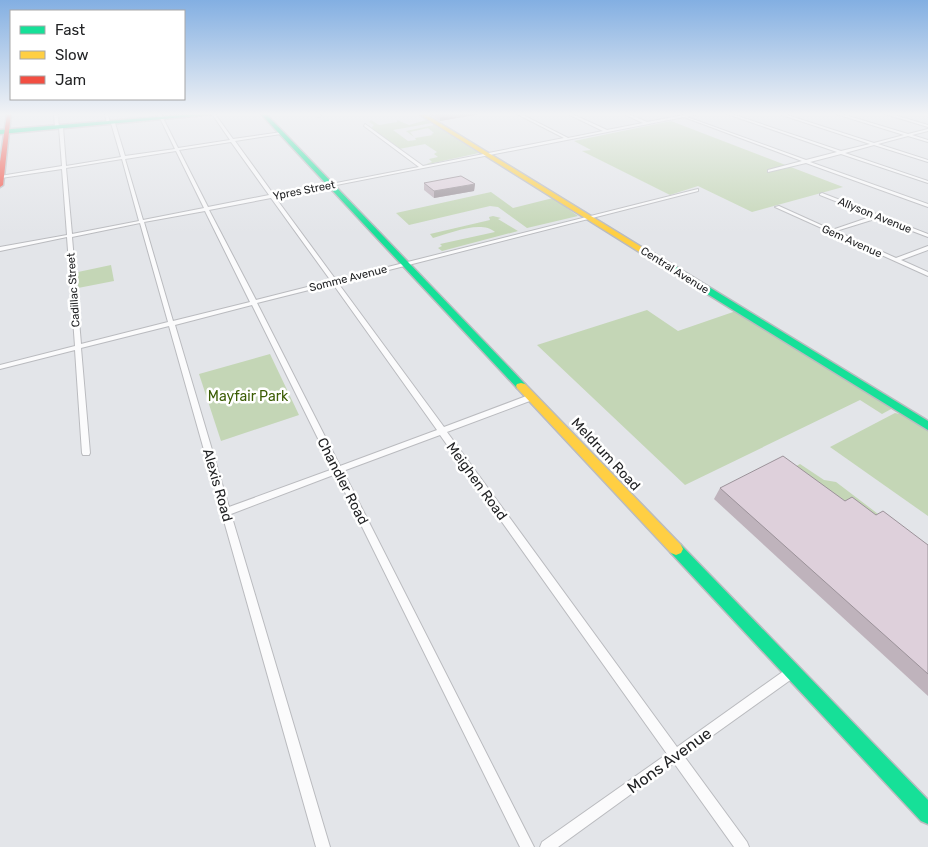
<svg xmlns="http://www.w3.org/2000/svg" width="928" height="847" font-family="Rubik,sans-serif">
  <style>
    .green { fill: #c4d6b6 }
    .lines { fill: none; stroke-linecap: round; stroke-linejoin: round }
    .street-casing { stroke: #babbbf; stroke-width: 2 }
    .fast-casing { stroke: #babbbf; stroke-width: 3 }
    .slow-casing { stroke: #babbbf; stroke-width: 3 }
    .jam-casing { stroke: #babbbf; stroke-width: 3 }
    .street { fill: #fbfbfc; fill-rule: evenodd }
    .fast { fill: #16e098; fill-rule: evenodd }
    .slow { fill: #ffcf43; fill-rule: evenodd }
    .jam { fill: #f24e42; fill-rule: evenodd }
    .wall { fill: #bfb3bc }
    .shaded-wall { fill: #9b9299 }
    .building { fill: #ded0db; stroke: #9b9299 }
    .labels { text-anchor: middle; stroke-width: 5; stroke-linejoin: round; paint-order: stroke }
    .far-street-label { font-size: 11px; fill: #222325; stroke: #fff }
    .park-label { font-size: 14px; fill: #3c5d05; stroke: #fff }
    .street-label { font-size: 14px; fill: #222325; stroke: #fff }
    .near-street-label { font-size: 16px; fill: #222325; stroke: #fff }
  </style>
  <rect width="100%" height="100%" fill="#e3e5e9"/>
  <g class="green">
    <polygon points="371,120 379,125 397,122 397,120 409,125 426,120 432,123 393,130 408,141 416,140 415,138 433,135 431,134 434,133 428,128 410,132 414,137 406,131 434,125 479,153 424,165 432,162 429,159 438,157 434,154 437,152 425,144 399,149 371,128 374,125 369,122"/>
    <polygon points="671,121 843,187 752,212 698,186 670,195 582,151 591,150 574,141"/>
    <polygon points="491,192 513,208 553,198 578,216 527,228 498,207 490,206 409,225 396,213"/>
    <path d="M 493,216 L 501,218 L 498,219 L 518,231 L 442,251 L 438,248 L 442,246 L 440,244 L 495,232 C 481,220 451,233 433,238 L 430,234 L 490,220 L 489,217 Z"/>
    <polygon points="111,265 114,281 78,288 78,272"/>
    <polygon points="647,310 678,331 736,311 893,408 882,414 860,400 685,485 537,345"/>
    <polygon points="270,354 299,415 221,441 199,374"/>
    <polygon points="895,413 904,415 928,430 928,516 830,447"/>
    <polygon points="800,464 824,480 836,482 928,552 783,473"/>
  </g>
  <g class="lines">
    <g class="street-casing">
      <g id="street">
        <polygon points="54,114 58,114 59,128 57,129 55,128"/>
        <polygon points="105,114 108,114 110,124 107,123"/>
        <path d="M 158,114 L 161,114 L 178,148 L 230,140 L 212,114 L 215,114 L 233,139 L 282,132 L 281,134 L 235,141 L 274,195 L 419,167 L 364,126 L 365,124 L 423,166 L 564,138 L 517,114 L 521,114 L 568,138 L 603,131 L 568,114 L 572,114 L 607,130 L 643,123 L 624,114 L 629,114 L 647,122 L 689,114 L 697,114 L 687,117 L 806,160 L 837,152 L 727,114 L 732,114 L 841,151 L 870,144 L 779,114 L 784,114 L 874,143 L 904,135 L 836,114 L 842,114 L 908,134 L 928,129 L 928,131 L 912,135 L 928,140 L 928,142 L 908,136 L 878,144 L 928,160 L 928,162 L 874,145 L 845,153 L 928,181 L 928,183 L 841,154 L 810,162 L 928,204 L 928,207 L 806,163 L 768,172 L 768,170 L 802,161 L 684,117 L 275,197 L 336,280 L 698,189 L 698,191 L 338,283 L 444,427 L 529,395 L 535,395 L 536,397 L 535,399 L 447,432 L 677,747 L 788,668 L 792,667 L 796,668 L 797,672 L 796,676 L 684,756 L 747,842 L 749,847 L 734,847 L 674,763 L 558,847 L 540,847 L 542,842 L 667,754 L 440,435 L 343,471 L 534,847 L 520,847 L 336,474 L 231,514 L 330,847 L 316,847 L 169,326 L 81,348 L 90,453 L 89,455 L 83,455 L 82,453 L 75,350 L 0,369 L 0,365 L 75,346 L 67,237 L 0,251 L 0,247 L 67,235 L 62,169 L 1,178 L 0,176 L 62,166 L 59,127 L 61,126 L 63,127 L 66,166 L 121,157 L 111,123 L 113,122 L 115,123 L 125,156 L 175,149 ZM 231,142 L 269,195 L 208,207 L 179,150 ZM 176,151 L 204,208 L 143,220 L 125,159 ZM 122,159 L 139,221 L 72,234 L 66,168 ZM 271,198 L 331,281 L 256,300 L 209,210 ZM 205,211 L 250,302 L 173,321 L 144,222 ZM 140,223 L 168,322 L 81,344 L 72,237 ZM 333,284 L 437,430 L 340,466 L 257,303 ZM 252,305 L 333,469 L 229,507 L 175,325 Z"/>
        <polygon points="316,114 319,114 321,116 318,117"/>
        <polygon points="885,114 891,114 928,125 928,127"/>
        <polygon points="822,193 928,234 928,237 878,218 836,231 896,258 928,246 928,250 901,260 928,272 928,276 775,207 779,206 832,230 873,216 820,195 820,194"/>
      </g>
    </g>
    <g class="fast-casing">
      <g id="fast">
        <polygon points="193,114 216,114 0,134 0,130"/>
        <polygon points="261,114 266,114 525,384 526,386 525,388 517,388"/>
        <polygon points="649,254 655,254 928,421 928,430 649,258"/>
        <polygon points="676,543 681,545 928,800 928,824 921,821 671,553 669,549 671,545"/>
      </g>
    </g>
    <g class="slow-casing">
      <g id="slow">
        <polygon points="419,114 425,114 656,256 649,258"/>
        <polygon points="521,383 525,384 681,545 683,549 681,553 676,555 671,553 517,388 516,386 517,384"/>
      </g>
    </g>
    <g class="jam-casing">
      <polygon id="jam" points="7,114 11,114 3,185 0,187 0,162"/>
    </g>
    <use href="#street" class="street"/>
    <use href="#fast" class="fast"/>
    <use href="#slow" class="slow"/>
    <use href="#jam" class="jam"/>
  </g>
  <g class="wall">
    <polygon points="429,114 480,114 440,121"/>
    <polygon points="424,183 475,184 474,191 434,198 424,190"/>
    <polygon points="720,488 845,501 928,545 928,696 714,499"/>
  </g>
  <g class="shaded-wall">
    <polygon points="440,114 480,114 440,121"/>
    <polygon points="475,184 474,191 434,198 434,191"/>
  </g>
  <g class="building">
    <polygon points="461,176 475,184 434,191 424,183"/>
    <polygon points="783,456 845,501 852,497 876,515 883,511 928,545 928,674 720,488"/>
  </g>
  <linearGradient id="sky" x2="0" y2="1"><stop stop-color="#83afe2"/><stop offset="0.49" stop-color="#f2f3f5"/><stop offset="1" stop-color="#f2f3f5" stop-opacity="0"/></linearGradient>
  <rect width="928" height="233" fill="url(#sky)"/>
  <g class="labels">
    <g class="far-street-label">
      <text transform="translate(304 190) rotate(-11)" y="4">Ypres Street</text>
      <text transform="translate(875 215) rotate(22)" y="4">Allyson Avenue</text>
      <text transform="translate(852 241) rotate(24)" y="4">Gem Avenue</text>
      <text transform="translate(675 270) rotate(32)" y="4">Central Avenue</text>
      <text transform="translate(348 278) rotate(-14)" y="4">Somme Avenue</text>
      <text transform="translate(73 290) rotate(-94)" y="4">Cadillac Street</text>
    </g>
    <g class="park-label">
      <text x="248" y="401">Mayfair Park</text>
    </g>
    <g class="street-label">
      <text transform="translate(606 454) rotate(47)" y="5">Meldrum Road</text>
      <text transform="translate(343 481) rotate(63)" y="5">Chandler Road</text>
      <text transform="translate(477 481) rotate(54)" y="5">Meighen Road</text>
      <text transform="translate(218 485) rotate(74)" y="5">Alexis Road</text>
    </g>
    <g class="near-street-label">
      <text transform="translate(669 760) rotate(-36)" y="6">Mons Avenue</text>
    </g>
  </g>
  <rect x="10" y="10" width="175" height="90" fill="#ffffff" stroke="#a7a7a8"/>
  <rect x="20" y="26" width="25" height="8" fill="#16e098" stroke="#a7a7a8"/>
  <text x="55" y="35" font-size="15" fill="#222325">Fast</text>
  <rect x="20" y="51" width="25" height="8" fill="#ffcf43" stroke="#a7a7a8"/>
  <text x="55" y="60" font-size="15" fill="#222325">Slow</text>
  <rect x="20" y="76" width="25" height="8" fill="#f24e42" stroke="#a7a7a8"/>
  <text x="55" y="85" font-size="15" fill="#222325">Jam</text>
</svg>
